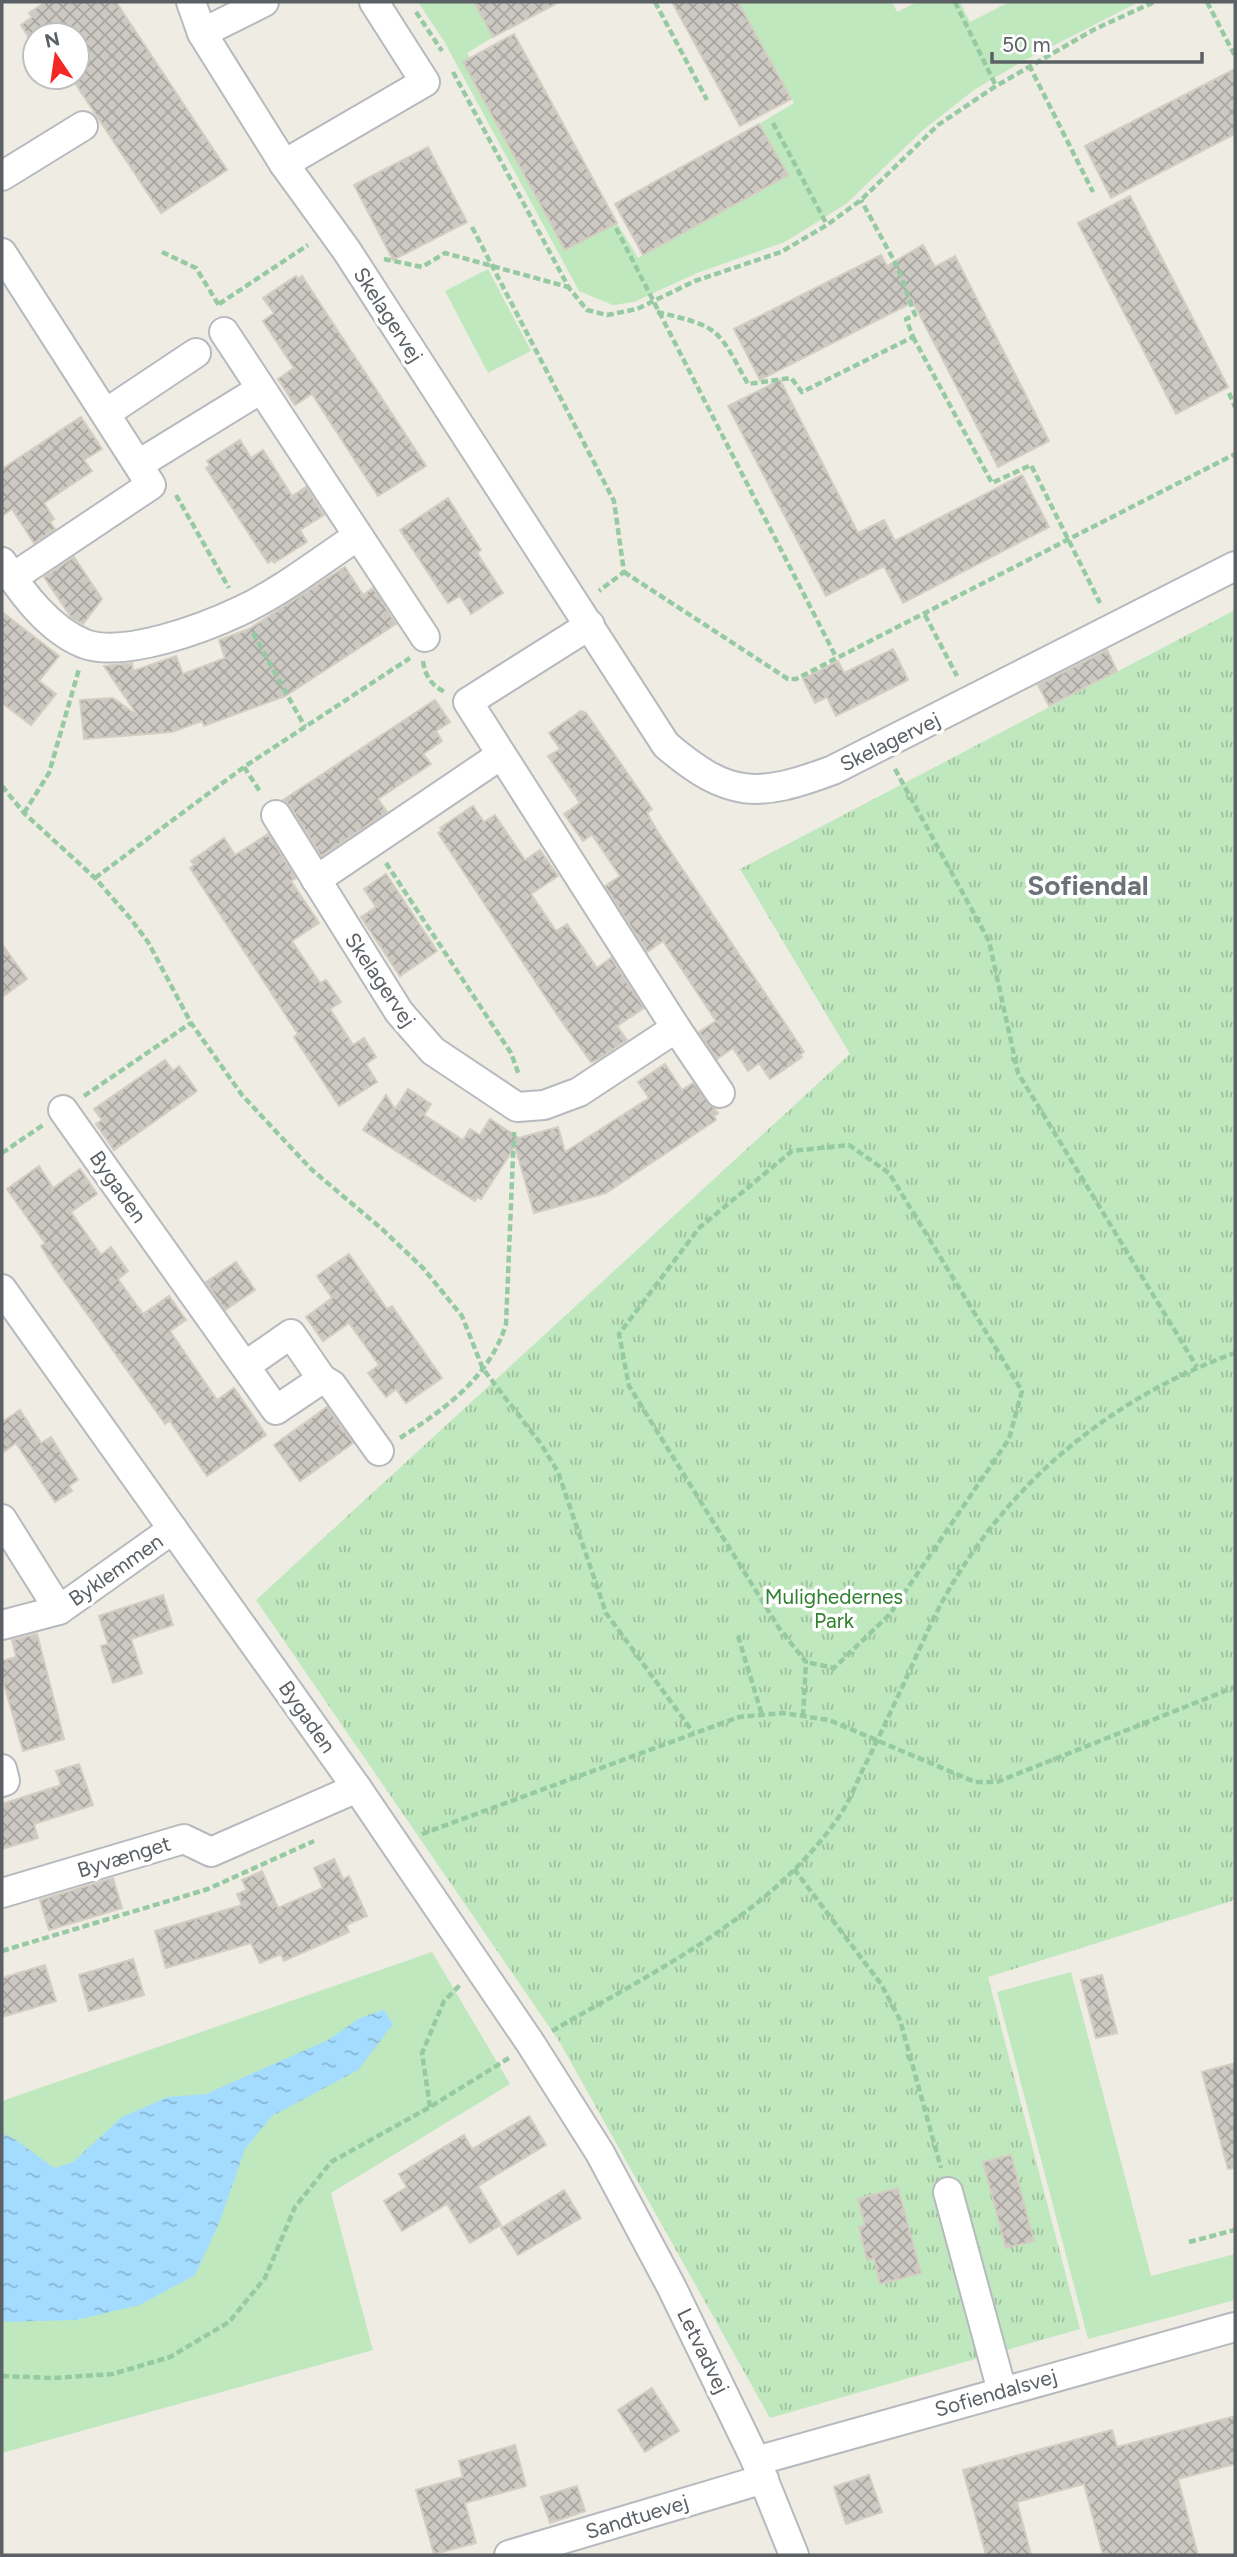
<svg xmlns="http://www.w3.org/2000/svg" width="1237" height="2557" font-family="Figtree,sans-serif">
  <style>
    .grass { fill: #c0e8be }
    .park { fill: url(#park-tufts) }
    .water { fill: url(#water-ripples) }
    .building { fill: url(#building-cross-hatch); stroke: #d4cdc1; stroke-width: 2 }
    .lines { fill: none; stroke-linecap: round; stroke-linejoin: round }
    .minor-casing { stroke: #b6babe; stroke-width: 32 }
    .path { stroke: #96caa2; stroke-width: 4.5; stroke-dasharray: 7 3.5; stroke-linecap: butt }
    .minor { stroke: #fff; stroke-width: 28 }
    .labels { text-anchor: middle; stroke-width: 7; stroke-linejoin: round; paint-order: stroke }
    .street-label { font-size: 21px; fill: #5b6065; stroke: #fff }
    .park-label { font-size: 21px; fill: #2f822e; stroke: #fff }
    .district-label { font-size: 28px; font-weight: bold; fill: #6c7277; stroke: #fff }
  </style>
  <defs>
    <pattern id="park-tufts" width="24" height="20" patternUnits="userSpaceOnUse" patternTransform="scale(1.75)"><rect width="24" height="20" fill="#c0e8be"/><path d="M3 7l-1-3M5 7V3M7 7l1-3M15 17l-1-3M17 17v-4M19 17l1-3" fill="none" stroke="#9fbf9e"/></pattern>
    <pattern id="water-ripples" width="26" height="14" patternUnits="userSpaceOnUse" patternTransform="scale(1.75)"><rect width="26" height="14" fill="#a3dcff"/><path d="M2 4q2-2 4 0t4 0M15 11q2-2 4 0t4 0" fill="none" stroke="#88b6d2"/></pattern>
    <pattern id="building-cross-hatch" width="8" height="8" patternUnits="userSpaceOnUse" patternTransform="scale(1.75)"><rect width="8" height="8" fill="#ccc8c2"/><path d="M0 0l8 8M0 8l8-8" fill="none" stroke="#a9a6a1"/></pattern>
  </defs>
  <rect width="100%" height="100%" fill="#efece3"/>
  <g class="grass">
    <polygon points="418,2 474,2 493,37 467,53 470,58 463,62 565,250 617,223 638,258 787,175 759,124 794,103 738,2 892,2 897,12 917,2 960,2 970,22 1009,2 1139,2 1023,61 974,90 922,131 846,204 785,242 697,273 634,302 613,305 579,291 444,41"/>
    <polygon points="488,269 531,351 488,373 445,291"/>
    <polygon points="432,1952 510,2084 331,2193 373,2350 2,2453 2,2101"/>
    <polygon points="1071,1972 1151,2276 1235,2254 1235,2300 1088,2339 997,1992"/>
  </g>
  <polygon class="park" points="1235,610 1235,1900 988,1977 1080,2329 770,2418 559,2041 256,1600 850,1054 740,869"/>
  <polygon class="water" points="384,2010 393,2024 358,2070 272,2116 245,2149 220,2221 195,2275 140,2305 76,2320 2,2322 2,2133 16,2140 54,2168 73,2162 122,2117 168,2097 206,2094 328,2040 360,2018"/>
  <g class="building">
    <polygon points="46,2 116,2 227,170 161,213 71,77 77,77 77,35 35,35 33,44 21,25 32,17 29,13"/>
    <polygon points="474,2 559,2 493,37"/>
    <polygon points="672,2 738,2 791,99 740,126"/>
    <polygon points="514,34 617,223 565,250 463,62"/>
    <polygon points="1235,69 1235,134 1111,198 1085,146"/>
    <polygon points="759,124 788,175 643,255 615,204"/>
    <polygon points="428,147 467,222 393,260 354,185"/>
    <polygon points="1130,196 1228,387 1176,414 1078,223"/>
    <polygon points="923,245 935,267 955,256 1049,441 998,467 913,302 760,380 734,329 881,255 887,266"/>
    <polygon points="296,276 298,279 302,276 426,466 378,496 312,394 295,405 278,379 294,368 263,321 274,313 263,298"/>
    <polygon points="780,380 858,533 884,520 895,541 1022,475 1049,527 903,603 884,566 826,596 728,406"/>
    <polygon points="81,417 102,449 84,460 92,471 44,503 54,519 50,522 55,529 34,543 12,509 2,516 2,469"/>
    <polygon points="240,440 251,458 263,450 292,496 306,487 324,515 300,530 307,542 274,563 272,560 268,563 206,468 210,465 207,461"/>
    <polygon points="448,498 481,550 477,553 503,593 471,614 460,596 448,603 400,530"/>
    <polygon points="74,557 102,599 83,624 71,617 44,577"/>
    <polygon points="345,567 363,595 373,588 396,624 285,696 204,726 202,721 172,732 84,739 80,700 113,698 138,716 104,666 132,663 133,671 176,656 183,674 225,658 219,640 249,629"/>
    <polygon points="2,612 59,656 39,681 56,694 31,725 2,703"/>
    <polygon points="893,649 908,680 836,716 827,697 815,703 803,679 838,661 844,673"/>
    <polygon points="1107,650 1117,671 1049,706 1038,685"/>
    <polygon points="435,700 450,722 436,731 442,741 423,754 431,764 378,799 387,812 321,856 290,806 283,800"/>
    <polygon points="581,711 586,713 652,809 647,813 659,834 804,1052 800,1055 802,1057 770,1079 759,1063 748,1071 733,1048 717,1059 699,1032 716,1021 663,941 647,952 605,886 620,876 592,835 583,841 564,814 580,803 548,756 560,749 549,733"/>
    <polygon points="473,806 484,822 495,815 525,860 540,850 558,876 531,894 556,931 567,924 597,968 611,958 644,1008 617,1026 627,1040 595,1061 591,1062 560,1019 438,833 442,831 440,828"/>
    <polygon points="268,834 296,878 291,881 319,923 292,941 320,983 326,980 341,1002 330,1009 353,1045 364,1038 376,1057 366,1064 377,1082 339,1106 294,1037 298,1034 190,868 194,865 191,861 224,838 235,855"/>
    <polygon points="386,874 437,951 400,976 361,917 376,907 364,889"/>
    <polygon points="2,944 27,979 2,997"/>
    <polygon points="165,1060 173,1071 179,1066 197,1091 114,1150 96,1124 102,1120 94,1109"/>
    <polygon points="665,1064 682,1090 693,1083 718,1113 714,1116 716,1120 606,1193 534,1213 515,1146 481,1199 477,1197 475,1201 363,1130 386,1095 395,1109 408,1089 431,1104 424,1115 463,1140 470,1129 480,1135 490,1119 519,1138 558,1127 565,1152 649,1098 638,1082"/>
    <polygon points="39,1166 53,1188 80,1169 97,1194 71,1212 101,1255 111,1247 128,1271 118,1279 143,1314 169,1296 186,1320 170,1331 217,1400 234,1388 266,1435 207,1476 170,1421 165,1424 54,1267 41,1246 45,1243 7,1189"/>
    <polygon points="349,1254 387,1309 392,1306 442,1378 406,1403 396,1389 386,1397 368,1373 379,1365 349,1323 323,1341 306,1317 332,1298 317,1276"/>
    <polygon points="236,1262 255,1290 225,1310 206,1282"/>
    <polygon points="327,1407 353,1443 300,1481 274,1445"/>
    <polygon points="20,1410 41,1443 51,1437 78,1480 69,1486 72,1491 55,1502 16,1443 2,1453 2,1422"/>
    <polygon points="163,1595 173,1625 131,1639 142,1673 113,1683 101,1646 108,1644 99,1616"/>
    <polygon points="37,1634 64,1739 23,1751 2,1677 2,1661 16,1657 12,1640"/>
    <polygon points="79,1764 93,1805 34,1824 38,1838 2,1849 2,1804 61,1785 56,1771"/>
    <polygon points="334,1859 343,1879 349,1876 367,1916 346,1925 349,1932 284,1961 281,1954 260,1963 251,1943 166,1968 155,1931 242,1905 237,1894 247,1890 242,1880 262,1871 278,1908 323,1888 314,1868"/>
    <polygon points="113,1878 122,1908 49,1930 40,1900"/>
    <polygon points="133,1959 144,1995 89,2011 79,1975"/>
    <polygon points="45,1965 56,2001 2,2017 2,1978"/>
    <polygon points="1102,1975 1117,2033 1096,2038 1081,1980"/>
    <polygon points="1235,2063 1235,2168 1228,2169 1202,2072"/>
    <polygon points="529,2116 546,2145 478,2186 501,2225 470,2243 447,2204 402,2231 384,2201 407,2187 399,2174 464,2135 472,2149"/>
    <polygon points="1011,2155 1034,2241 1006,2248 983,2162"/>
    <polygon points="898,2188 921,2273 880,2284 874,2258 867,2260 859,2227 865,2225 858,2199"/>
    <polygon points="564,2190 581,2218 518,2255 501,2228"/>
    <polygon points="652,2388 679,2431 645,2452 618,2410"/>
    <polygon points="1235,2416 1235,2464 1178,2479 1198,2555 1103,2555 1084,2484 1017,2502 1031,2555 986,2555 963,2470 1112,2430 1117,2447"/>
    <polygon points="515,2445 526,2486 465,2503 476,2543 434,2554 416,2490 463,2477 459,2461"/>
    <polygon points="869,2475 882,2512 846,2524 834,2487"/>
    <polygon points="577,2486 585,2511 550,2523 541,2497"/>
  </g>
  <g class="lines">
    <g class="minor-casing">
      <g id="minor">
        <path d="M 191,2 L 202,33 L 284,164 L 347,251 L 666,745 C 729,799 758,798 833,770 L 1235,566"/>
        <polyline points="202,33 264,2"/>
        <polyline points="284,164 425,82 374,2"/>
        <polyline points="2,176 83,126"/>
        <polyline points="2,253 151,485 12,578"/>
        <polyline points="224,332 425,637"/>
        <polyline points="106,413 196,353"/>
        <polyline points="139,464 261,389"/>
        <path d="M 2,562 C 22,593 49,630 85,644 C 125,658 204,628 240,611 C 281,592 320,561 358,536"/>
        <polyline points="276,815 399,1012 433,1051 517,1107 544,1105 579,1092 676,1028 468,702 590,625"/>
        <polyline points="316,880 501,755"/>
        <polyline points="676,1028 720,1093"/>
        <polyline points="63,1110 276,1410 322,1379 291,1334 245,1366"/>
        <polyline points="2,1289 357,1788 531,2044 600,2153 671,2286 756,2461 794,2555"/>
        <polyline points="322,1379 332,1385 379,1451"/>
        <polyline points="2,1519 59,1610"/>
        <polyline points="2,1625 59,1610 173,1529"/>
        <polyline points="2,1769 5,1781 2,1782"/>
        <polyline points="2,1893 184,1839 211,1852 357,1788"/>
        <polyline points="948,2192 1002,2391"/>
        <polyline points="756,2461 1235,2327"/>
        <polyline points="509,2555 764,2479"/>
      </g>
    </g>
    <g class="path">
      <polyline points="655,2 707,100"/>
      <polyline points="955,2 996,86"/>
      <polyline points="1207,2 1235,56"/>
      <polyline points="416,12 442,51"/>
      <polyline points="1029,65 1093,192"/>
      <polyline points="453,72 569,288 587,310 607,315 637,309 695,281 781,252 827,225 861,200 938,125 996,86 1095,29 1154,2"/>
      <polyline points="773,123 827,225"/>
      <polyline points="472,227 614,501 624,572 599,591"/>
      <polyline points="616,228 836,657"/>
      <polyline points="162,252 196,268 220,307"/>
      <polyline points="384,259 422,267 445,253 568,287"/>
      <polyline points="219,304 308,245"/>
      <path d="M 657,312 C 721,327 717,328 748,384 L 791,378 L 802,392 L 913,337 L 906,319 L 915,315 L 898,268 L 861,200"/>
      <polyline points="913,337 992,483 1031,465 1100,603"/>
      <polyline points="1229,393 1235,407"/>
      <polyline points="176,495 229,588"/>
      <polyline points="624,572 788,679 796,679 1235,454"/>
      <polyline points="925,615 957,676"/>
      <polyline points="253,633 305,727"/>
      <path d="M 423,661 C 425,676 432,686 445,692"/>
      <polyline points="244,767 261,793"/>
      <polyline points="895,769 989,941 1018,1073 1197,1367"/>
      <polyline points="2,786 24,813 95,878 130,918 148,942 191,1023 242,1095 311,1169 382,1229 423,1268 462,1316 483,1369 541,1444 558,1472 606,1613 693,1732"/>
      <polyline points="24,813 49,773 79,669"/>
      <polyline points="386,863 511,1053 519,1075"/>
      <polyline points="95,878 244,767 410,658"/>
      <polyline points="84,1096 191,1023"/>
      <polyline points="2,1153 43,1125"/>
      <path d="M 400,1438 C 445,1409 490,1377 506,1324 L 514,1132"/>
      <polyline points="738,1636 762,1715"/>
      <polyline points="803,1716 806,1662 779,1628 629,1386 619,1334 699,1228 792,1151 849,1145 889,1173 1022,1391 1009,1439 890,1614 834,1668 806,1662"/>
      <polyline points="422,1834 739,1717 783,1713 829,1720 975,1782 997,1782 1235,1687"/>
      <polyline points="794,1869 881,1984 900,2020 941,2168"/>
      <polyline points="2,1951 208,1889 314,1841"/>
      <path d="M 552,2031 C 653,1972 769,1917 838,1818 C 848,1804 855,1787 862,1771 C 886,1724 907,1676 929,1628 C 990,1498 1101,1401 1235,1353"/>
      <polyline points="430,2107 422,2053 444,2001 460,1985"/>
      <polyline points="1189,2242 1235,2230"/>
      <polyline points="2,2376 53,2378 113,2374 170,2357 229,2322 265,2278 295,2207 331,2162 430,2107 509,2058"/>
    </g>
    <use href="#minor" class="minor"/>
  </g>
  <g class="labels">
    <g class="street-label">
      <text transform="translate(388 315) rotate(57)" y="7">Skelagervej</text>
      <text transform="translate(890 742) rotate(-26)" y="7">Skelagervej</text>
      <text transform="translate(380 980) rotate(56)" y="7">Skelagervej</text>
      <text transform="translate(118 1187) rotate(55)" y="7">Bygaden</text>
      <text transform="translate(116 1570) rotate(-35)" y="7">Byklemmen</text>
      <text transform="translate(307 1717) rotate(55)" y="7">Bygaden</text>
      <text transform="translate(124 1857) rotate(-17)" y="7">Byvænget</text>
      <text transform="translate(703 2351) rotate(64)" y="7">Letvadvej</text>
      <text transform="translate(996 2393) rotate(-16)" y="7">Sofiendalsvej</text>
      <text transform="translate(637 2517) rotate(-17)" y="7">Sandtuevej</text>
    </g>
    <g class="park-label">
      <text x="834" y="1604">Mulighedernes<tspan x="834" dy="24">Park</tspan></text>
    </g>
    <g class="district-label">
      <text x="1088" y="895">Sofiendal</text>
    </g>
  </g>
  <rect width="1237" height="2557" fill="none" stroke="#5b6065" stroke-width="7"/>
  <g transform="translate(56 56) rotate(347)"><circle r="33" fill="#ffffff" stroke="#bdbfc1" stroke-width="2"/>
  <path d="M0-5L12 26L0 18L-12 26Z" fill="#f42824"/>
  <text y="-10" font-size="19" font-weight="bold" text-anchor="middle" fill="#5b6065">N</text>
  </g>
  <path d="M992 52v10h210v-10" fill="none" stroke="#5b6065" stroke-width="3.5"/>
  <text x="1002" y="52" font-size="21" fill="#5b6065" stroke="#ffffff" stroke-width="5" paint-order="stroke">50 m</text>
</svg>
